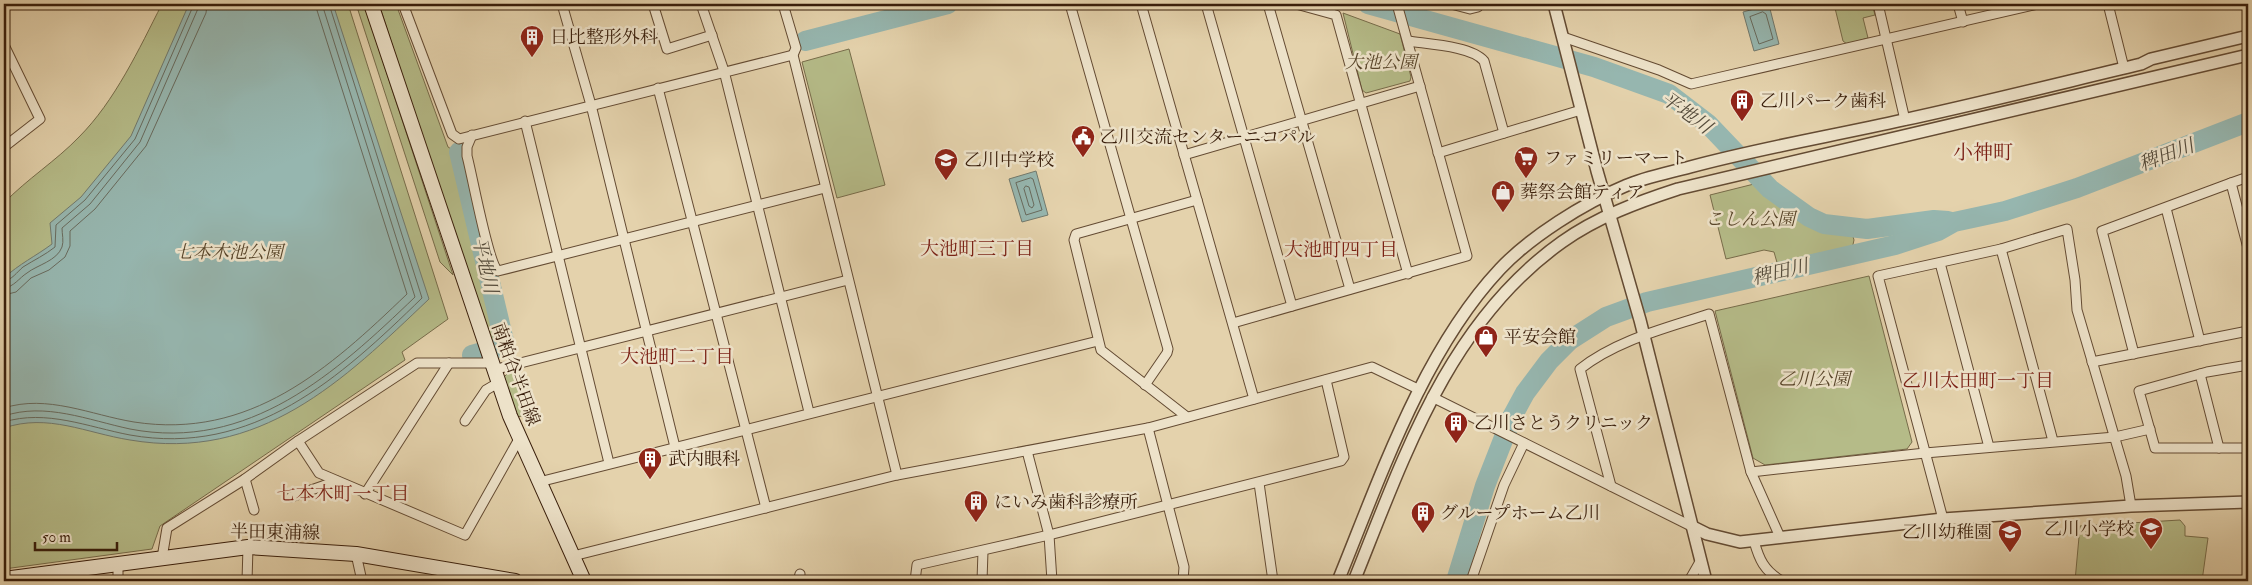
<svg xmlns="http://www.w3.org/2000/svg" width="2252" height="585" font-family="'IM FELL Double Pica','Noto Serif JP',serif">
  <style>
    .green { fill: #b5bb88; stroke: #776c4a }
    .water { fill: #96b6af; stroke: #71796d }
    .lines { fill: none; stroke-linecap: round; stroke-linejoin: round }
    .shore { stroke: #686a5d; stroke-width: 1 }
    .river { stroke: #96b6af; stroke-width: 20 }
    .minor-casing { stroke: #644b33; stroke-width: 11 }
    .tertiary-casing { stroke: #644b33; stroke-width: 14 }
    .secondary-casing { stroke: #391e0b; stroke-width: 16 }
    .minor { stroke: #ede2c9; stroke-width: 9 }
    .tertiary { stroke: #ede2c9; stroke-width: 11 }
    .secondary { stroke: #ede2c9; stroke-width: 14 }
    .labels { text-anchor: middle; stroke-width: 5; stroke-linejoin: round; paint-order: stroke }
    .poi-label { font-size: 18px; fill: #391e0b; stroke: #ede2c9; text-anchor: start }
    .park-label { font-size: 18px; font-style: italic; fill: #58452a; stroke: #ede2c9 }
    .street-label { font-size: 18px; fill: #391e0b; stroke: #ede2c9 }
    .water-label { font-size: 19px; font-style: italic; fill: #554c3c; stroke: #ede2c9 }
    .neighbourhood-label { font-size: 19px; fill: #7a1f14; stroke: #ede2c9 }
    .quarter-label { font-size: 20px; fill: #7a1f14; stroke: #ede2c9 }
  </style>
  <rect width="100%" height="100%" fill="#e4d2ac"/>
  <filter id="stains"><feTurbulence type="fractalNoise" baseFrequency=".004" numOctaves="4"/><feColorMatrix values="0 0 0 0 .2 0 0 0 0 .09 0 0 0 0 .02 0 0 0 .5 -.17"/></filter>
  <radialGradient id="worn" r=".72"><stop offset=".6" stop-color="#630" stop-opacity="0"/><stop offset="1" stop-color="#630" stop-opacity=".3"/></radialGradient>
  <g class="green">
    <path d="M 162,4 L 348,4 L 448,319 L 402,352 L 405,360 L 160,526 L 152,549 L 4,569 L 4,203 C 27,179 56,161 79,137 C 115,101 139,49 162,4 Z"/>
    <polygon points="356,4 364,4 453,275 440,262"/>
    <polygon points="379,4 396,4 448,147 456,152 500,339 490,346"/>
    <polygon points="1834,4 1872,4 1875,15 1863,18 1868,38 1847,44 1843,41"/>
    <polygon points="1343,13 1400,34 1411,77 1410,81 1366,93 1362,90"/>
    <polygon points="849,49 885,185 837,198 802,62"/>
    <polygon points="1758,183 1790,209 1824,229 1852,233 1854,240 1852,249 1778,266 1774,252 1764,250 1726,259 1710,195"/>
    <polygon points="1869,276 1912,442 1907,449 1765,465 1753,458 1715,311"/>
    <polygon points="517,370 528,414 518,417 504,377 508,373"/>
    <polygon points="2180,520 2185,526 2185,536 2208,538 2202,581 2075,581 2080,526"/>
  </g>
  <g class="water">
    <path d="M 189,4 L 333,4 L 429,299 C 343,381 260,462 130,440 C 86,433 48,413 4,428 L 4,278 C 19,264 36,256 52,244 L 50,223 L 81,197 L 131,136 Z"/>
    <polygon points="1769,5 1779,44 1754,51 1743,12"/>
    <polygon points="1036,171 1048,215 1022,222 1009,179"/>
  </g>
  <g class="lines">
    <g class="shore">
      <polygon points="1763,12 1766,14 1773,39 1759,44 1750,17"/>
      <polygon points="1031,178 1033,179 1042,210 1026,215 1016,183"/>
      <polygon points="1026,186 1029,187 1034,205 1032,208 1029,206 1024,189"/>
      <path d="M 4,281 C 12,280 17,272 23,267 C 34,260 45,255 55,247 L 56,225 L 85,200 L 135,139 L 194,4"/>
      <path d="M 4,288 C 14,287 19,278 27,273 C 37,265 57,261 62,247 C 64,241 62,234 62,228 L 90,204 L 140,142 L 200,4"/>
      <polyline points="4,295 16,292 31,278 49,270 65,257 70,246 70,231 95,209 146,146 206,13 207,4"/>
      <path d="M 4,408 C 47,394 91,415 134,422 C 250,440 329,369 407,294 L 315,4"/>
      <path d="M 4,416 C 45,402 88,420 130,429 C 249,452 336,373 415,297 L 322,4"/>
      <path d="M 4,422 C 46,409 88,427 130,435 C 253,457 340,378 422,298 L 329,4"/>
    </g>
    <g class="river">
      <polyline points="1368,4 1594,67 1669,94 1708,124 1770,189 1809,217 1824,224 1867,229 1934,220 1948,221"/>
      <polyline points="805,41 948,4"/>
      <polyline points="459,152 504,341 501,347 472,355"/>
      <polyline points="1456,581 1485,486 1512,417 1525,393 1549,361 1570,340 1606,317 1647,302 1895,245 1938,231 1954,222 2005,211 2077,188 2248,122"/>
    </g>
    <g class="minor-casing">
      <g id="minor">
        <polyline points="403,4 452,134 459,139 793,55"/>
        <polyline points="562,4 591,105 675,447"/>
        <polyline points="653,4 667,49 712,35"/>
        <polyline points="701,4 724,71 809,412"/>
        <polyline points="783,4 796,48 793,55 897,475"/>
        <polyline points="1070,4 1168,349 1167,353 1145,385"/>
        <polyline points="1141,4 1254,399"/>
        <polyline points="1206,4 1292,306"/>
        <polyline points="1268,4 1350,289"/>
        <polyline points="1296,4 1336,15 1408,274"/>
        <polyline points="1451,4 1470,9 1478,7 1477,4"/>
        <polyline points="1878,4 1905,120"/>
        <polyline points="1958,4 1963,22"/>
        <polyline points="2108,4 2124,68"/>
        <polyline points="1563,37 1659,70 1691,84 2038,4"/>
        <path d="M 1408,41 C 1426,44 1472,46 1484,61 L 1504,133"/>
        <polyline points="4,45 40,119 4,147"/>
        <polyline points="658,88 766,508"/>
        <polyline points="525,121 609,463"/>
        <path d="M 472,135 L 467,147 L 467,156 C 472,174 488,263 498,271 L 825,188"/>
        <polyline points="1438,153 1581,110"/>
        <polyline points="1184,155 1420,86"/>
        <polyline points="2248,177 2231,183 2248,248"/>
        <polyline points="2166,208 2200,341"/>
        <polyline points="2001,249 2053,441"/>
        <polyline points="1940,263 1989,447"/>
        <polyline points="1233,323 1467,256 1397,4"/>
        <polyline points="2134,354 2102,231 2231,183"/>
        <polyline points="2092,362 2248,331"/>
        <polyline points="2248,365 2207,372 2139,391 2155,448 2248,448"/>
        <polyline points="493,370 848,280"/>
        <polyline points="2200,374 2219,448"/>
        <polyline points="1432,397 1693,527"/>
        <polyline points="1187,417 1101,350 1074,240 1076,234 1197,200"/>
        <polyline points="465,421 486,390 498,383"/>
        <polyline points="1148,428 1184,567 1183,581"/>
        <polyline points="298,441 417,363 491,363"/>
        <polyline points="1027,451 1049,535 1052,581"/>
        <polyline points="1751,472 1925,453 2115,437 2150,429"/>
        <polyline points="245,479 254,510"/>
        <polyline points="539,482 1098,341"/>
        <polyline points="1259,483 1273,581"/>
        <path d="M 1611,486 L 1580,369 C 1617,340 1664,329 1709,314 L 1751,472 L 1780,537"/>
        <polyline points="365,494 449,363"/>
        <polyline points="291,497 337,481"/>
        <polyline points="1943,519 1878,276 2001,249 2067,229 2075,280 2077,310 2126,476 2131,506"/>
        <path d="M 1754,541 C 1759,559 1764,571 1782,581"/>
        <polyline points="356,554 362,581"/>
        <polyline points="573,556 897,475 1148,428 1372,367 1420,390"/>
        <polyline points="162,558 167,528 245,479 298,441 319,473 465,535 519,439"/>
        <polyline points="118,581 118,564"/>
        <polyline points="247,581 248,547"/>
        <polyline points="798,581 800,574"/>
        <polyline points="915,581 917,565 1049,535 1341,461 1344,457 1326,380"/>
        <polyline points="982,581 983,551"/>
        <polyline points="1471,581 1504,485 1524,443"/>
        <polyline points="1689,581 1701,560"/>
      </g>
    </g>
    <g class="tertiary-casing">
      <g id="tertiary">
        <polyline points="1554,4 1597,171 1640,320 1706,581"/>
        <polyline points="1693,527 1707,534 1740,542 1943,519 2131,506 2248,502"/>
        <path d="M 1338,581 C 1380,478 1423,351 1500,269 C 1530,237 1584,203 1625,186 C 1645,177 1668,173 1690,167 C 1760,148 1832,136 1903,120 C 1982,103 2061,83 2141,64 L 2151,59 L 2248,36"/>
        <path d="M 1354,581 C 1404,457 1448,323 1562,242 C 1597,217 1638,202 1678,189 L 2248,55"/>
      </g>
    </g>
    <g class="secondary-casing">
      <g id="secondary">
        <polyline points="371,4 510,416 584,581"/>
        <polyline points="4,579 248,547 356,554 515,581"/>
      </g>
    </g>
    <use href="#minor" class="minor"/>
    <use href="#tertiary" class="tertiary"/>
    <use href="#secondary" class="secondary"/>
  </g>
  <defs>
    <g id="building-pin" transform="scale(1.25)"><path d="M0 17L-7.5 6A9.5 9.5 0 1 1 7.5 6Z" fill="#8f2418" stroke="#ede2c9"/><path d="M-4-6H4V6H1V3H-1V6H-4ZM-2.5-4.3h1.7v1.8h-1.7ZM.8-4.3h1.7v1.8H.8ZM-2.5-1h1.7V.8h-1.7ZM.8-1h1.7V.8H.8Z" fill="#fff"/></g>
    <g id="civic-pin" transform="scale(1.25)"><path d="M0 17L-7.5 6A9.5 9.5 0 1 1 7.5 6Z" fill="#8f2418" stroke="#ede2c9"/><path d="M-.6-6.5H3V-4.5H.6V-3L4-1V1h2V6H-6V1h2V-1L-.6-3ZM-1.2 2.5V6h2.4V2.5Z" fill="#fff"/></g>
    <g id="supermarket-pin" transform="scale(1.25)"><path d="M0 17L-7.5 6A9.5 9.5 0 1 1 7.5 6Z" fill="#8f2418" stroke="#ede2c9"/><path d="M-6-5.5h2.5l.6 2H6L4.5 2H-2.5L-4.4-4H-6ZM-1.5 3.2a1.3 1.3 0 1 0 .1 0ZM3 3.2a1.3 1.3 0 1 0 .1 0Z" fill="#fff"/></g>
    <g id="school-pin" transform="scale(1.25)"><path d="M0 17L-7.5 6A9.5 9.5 0 1 1 7.5 6Z" fill="#8f2418" stroke="#ede2c9"/><path d="M0-5L7-2L0 1L-7-2ZM-4 1L0 2.5L4 1V4Q0 6-4 4Z" fill="#fff"/></g>
    <g id="shop-pin" transform="scale(1.25)"><path d="M0 17L-7.5 6A9.5 9.5 0 1 1 7.5 6Z" fill="#8f2418" stroke="#ede2c9"/><path d="M-5-2.5h2.3a2.7 3.5 0 0 1 5.4 0H5L5.5 6h-11ZM-1.5-2.5h3a1.5 2.3 0 0 0-3 0Z" fill="#fff"/></g>
  </defs>
  <g fill-rule="evenodd">
    <use href="#building-pin" x="532" y="37"/>
    <use href="#building-pin" x="1742" y="101"/>
    <use href="#civic-pin" x="1083" y="137"/>
    <use href="#supermarket-pin" x="1526" y="158"/>
    <use href="#school-pin" x="946" y="160"/>
    <use href="#shop-pin" x="1503" y="192"/>
    <use href="#shop-pin" x="1486" y="337"/>
    <use href="#building-pin" x="1456" y="423"/>
    <use href="#building-pin" x="650" y="459"/>
    <use href="#building-pin" x="976" y="502"/>
    <use href="#building-pin" x="1423" y="513"/>
    <use href="#school-pin" x="2151" y="529"/>
    <use href="#school-pin" x="2010" y="532"/>
  </g>
  <g class="labels">
    <g class="poi-label">
      <text x="550" y="43">日比整形外科</text>
      <text x="1760" y="107">乙川パーク歯科</text>
      <text x="1100" y="143">乙川交流センターニコパル</text>
      <text x="1544" y="164">ファミリーマート</text>
      <text x="964" y="166">乙川中学校</text>
      <text x="1520" y="198">葬祭会館ティア</text>
      <text x="1504" y="343">平安会館</text>
      <text x="1474" y="429">乙川さとうクリニック</text>
      <text x="668" y="465">武内眼科</text>
      <text x="994" y="508">にいみ歯科診療所</text>
      <text x="1440" y="519">グループホーム乙川</text>
      <text x="2134" y="535" text-anchor="end">乙川小学校</text>
      <text x="1992" y="538" text-anchor="end">乙川幼稚園</text>
    </g>
    <g class="park-label">
      <text x="1381" y="68">大池公園</text>
      <text x="1750" y="225">こしん公園</text>
      <text x="229" y="258">七本木池公園</text>
      <text x="1814" y="385">乙川公園</text>
    </g>
    <g class="street-label">
      <text transform="translate(516 374) rotate(70)" y="6">南粕谷半田線</text>
      <text transform="translate(275 532) rotate(1)" y="6">半田東浦線</text>
    </g>
    <g class="water-label">
      <text transform="translate(1687 112) rotate(36)" y="7">平地川</text>
      <text transform="translate(2166 154) rotate(-21)" y="7">稗田川</text>
      <text transform="translate(486 265) rotate(77)" y="7">平地川</text>
      <text transform="translate(1780 271) rotate(-13)" y="7">稗田川</text>
    </g>
    <g class="neighbourhood-label">
      <text x="977" y="255">大池町三丁目</text>
      <text x="1341" y="256">大池町四丁目</text>
      <text x="677" y="363">大池町二丁目</text>
      <text x="1978" y="387">乙川太田町一丁目</text>
      <text x="343" y="500">七本木町一丁目</text>
    </g>
    <g class="quarter-label">
      <text x="1983" y="159">小神町</text>
    </g>
  </g>
  <rect width="2252" height="585" fill="none" stroke="#e4d2ac" stroke-width="20"/>
  <rect x="5" y="5" width="2242" height="575" fill="none" stroke="#391e0b" stroke-width="2.5"/>
  <rect x="10" y="10" width="2232" height="565" fill="none" stroke="#391e0b"/>
  <path d="M35 542v8h82v-8" fill="none" stroke="#391e0b" stroke-width="2.5"/>
  <text x="42" y="542" font-size="15" fill="#391e0b" stroke="#ede2c9" stroke-width="4" paint-order="stroke">50 m</text>
  <rect width="100%" height="100%" filter="url(#stains)"/>
  <rect width="100%" height="100%" fill="url(#worn)"/>
</svg>
